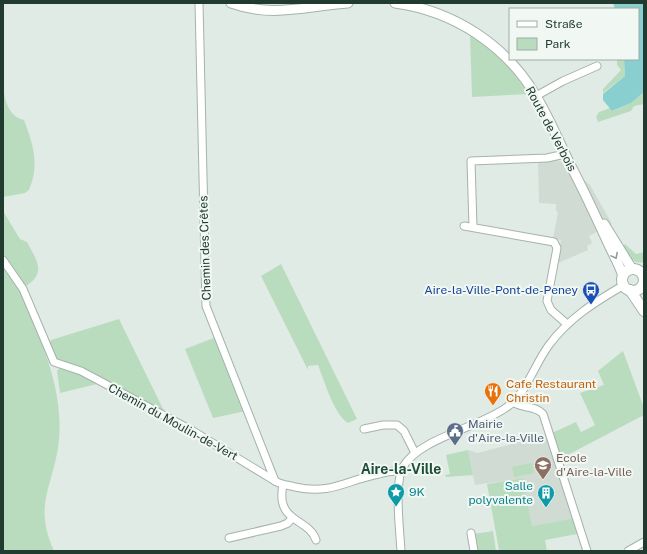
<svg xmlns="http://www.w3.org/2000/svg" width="647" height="554" font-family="'Public Sans',sans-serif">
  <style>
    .built { fill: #cfdbd3 }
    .green { fill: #badcbe }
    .water { fill: #89cfcf }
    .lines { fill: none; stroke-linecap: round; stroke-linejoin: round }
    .stream { stroke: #89cfcf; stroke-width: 2 }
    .minor-casing { stroke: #a4b3ab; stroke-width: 9 }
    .tertiary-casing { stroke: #a4b3ab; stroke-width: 11 }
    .secondary-casing { stroke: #9fb6ab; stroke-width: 12 }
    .minor { stroke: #fff; stroke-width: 7 }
    .tertiary { stroke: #fff; stroke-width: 9 }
    .secondary { stroke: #fff; stroke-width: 10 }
    .oneway { stroke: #909d98 }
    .labels { text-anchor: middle; stroke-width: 4; stroke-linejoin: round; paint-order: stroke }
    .street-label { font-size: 12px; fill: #213b30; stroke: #f1f8f3 }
    .transit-label { font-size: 12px; fill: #164399; stroke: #f1f8f3; text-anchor: end }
    .food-label { font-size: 12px; fill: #c56008; stroke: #f1f8f3; text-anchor: start }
    .service-label { font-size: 12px; fill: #4e5e75; stroke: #f1f8f3; text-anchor: start }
    .education-label { font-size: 12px; fill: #785e54; stroke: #f1f8f3; text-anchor: start }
    .culture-label { font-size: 12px; fill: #0d838f; stroke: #f1f8f3; text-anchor: end }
    .quarter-label { font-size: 14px; font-weight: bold; fill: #1e4d3a; stroke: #f1f8f3 }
  </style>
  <rect width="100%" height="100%" fill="#e1ebe5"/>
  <g class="built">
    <polygon points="557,160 562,162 590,185 612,224 589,236 592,243 587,246 588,250 556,264 561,240 553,239 558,212 556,211 556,204 539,203 538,161"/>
    <polygon points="549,434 574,518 532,526 523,478 475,485 468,450 478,453"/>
  </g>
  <g class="green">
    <path d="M 470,35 C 494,51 513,69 528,94 L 472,97 Z"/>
    <polygon points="617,59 624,59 625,76 603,93 603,89 621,70 617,65"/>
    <path d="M 3,87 C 5,101 9,117 24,120 C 33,144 40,165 29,190 L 25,193 L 3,197 Z"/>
    <polygon points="644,92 644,104 634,106 631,111 598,122 596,117 599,112 610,108 613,111 631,103"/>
    <path d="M 3,211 L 20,239 L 27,242 C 37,261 47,273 25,287 L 3,257 Z"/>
    <path d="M 625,244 L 636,254 L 644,252 L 644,262 C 632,265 628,255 623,246 Z"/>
    <path d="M 3,262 C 16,279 23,296 31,316 C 48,357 65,402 58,448 C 51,490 34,507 54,551 L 3,551 Z"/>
    <path d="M 281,264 L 357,419 L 348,423 C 334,415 324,380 318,365 L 308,366 L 308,370 L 261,276 Z"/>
    <polygon points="119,319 166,415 58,361 53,356 48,347 51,340"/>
    <polygon points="216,337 246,411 213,418 185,349"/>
    <polygon points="623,351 644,408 644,415 560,459 552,433 576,422 581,432 595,425 580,393 604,385 598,371"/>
    <polygon points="60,367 78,372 101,383 60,393 57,371"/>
    <polygon points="468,450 473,475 446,477 445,475 450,474 446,455"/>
    <polygon points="532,463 534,473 514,477 512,467"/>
    <polygon points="523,478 532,526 574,518 577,534 545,540 547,551 497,551 499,550 487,484"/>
    <polygon points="493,531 496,551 478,551 474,534"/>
  </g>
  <polygon class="water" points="613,3 644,3 644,92 631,103 612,111 603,100 603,94 625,76 624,59 638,59 638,9 615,9"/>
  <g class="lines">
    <polyline class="stream" points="3,134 3,135"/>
    <g class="minor-casing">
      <g id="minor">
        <polyline points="199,3 206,306 275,481"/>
        <polyline points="536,96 563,81 597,66"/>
        <polyline points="464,226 554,242 557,248 547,301 551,310 567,324"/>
        <polyline points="473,227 471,161 547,158 565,154"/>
        <path d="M 3,260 L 23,289 L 54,362 L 81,371 L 98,380 L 193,431 L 275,481 C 282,485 288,485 295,487 C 332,495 346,480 379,474 C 387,472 393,470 401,472"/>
        <path d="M 513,402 C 522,409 535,405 543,414 L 587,551"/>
        <polyline points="364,429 383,425 397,425 404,431 415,453"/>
        <path d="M 283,485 C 275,523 309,518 316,540"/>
        <polyline points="471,533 474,551"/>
        <polyline points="229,538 281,526 288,523 292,518"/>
        <path d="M 401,551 C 400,532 394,483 403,467 C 418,439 480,427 507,407 C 527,393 534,365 549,345 C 569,318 595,302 624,285"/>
        <polyline points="628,551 644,542"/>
      </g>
    </g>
    <g class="tertiary-casing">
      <g id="tertiary">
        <path d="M 231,3 C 273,18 306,6 348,3"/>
        <path d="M 395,3 C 454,11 506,45 536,96 C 551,121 561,147 574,172 C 586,195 597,219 608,243 C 613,254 619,264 623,276"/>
        <polyline points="604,224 632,269"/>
      </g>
    </g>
    <g class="secondary-casing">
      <g id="secondary">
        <circle cx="633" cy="280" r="11"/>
        <polyline points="630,290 644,311"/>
      </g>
    </g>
    <use href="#minor" class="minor"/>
    <use href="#tertiary" class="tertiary"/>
    <use href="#secondary" class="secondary"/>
  </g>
  <defs><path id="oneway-chevron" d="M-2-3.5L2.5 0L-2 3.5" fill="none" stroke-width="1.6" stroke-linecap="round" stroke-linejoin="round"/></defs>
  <use class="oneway" href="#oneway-chevron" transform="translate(615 256) rotate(62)"/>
  <defs>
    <g id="bus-pin" transform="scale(0.9)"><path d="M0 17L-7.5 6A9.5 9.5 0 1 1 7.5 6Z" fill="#1a4fb4" stroke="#f1f8f3"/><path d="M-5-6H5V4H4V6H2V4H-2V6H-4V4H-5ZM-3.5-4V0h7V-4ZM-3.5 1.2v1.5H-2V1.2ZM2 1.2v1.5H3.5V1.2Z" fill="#fff"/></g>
    <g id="restaurant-pin" transform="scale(0.9)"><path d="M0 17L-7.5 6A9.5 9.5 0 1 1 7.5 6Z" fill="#e8710a" stroke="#f1f8f3"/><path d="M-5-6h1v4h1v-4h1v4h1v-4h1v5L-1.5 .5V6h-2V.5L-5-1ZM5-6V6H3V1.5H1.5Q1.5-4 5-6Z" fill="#fff"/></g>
    <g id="civic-pin" transform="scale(0.9)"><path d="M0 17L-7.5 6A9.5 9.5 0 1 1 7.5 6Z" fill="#5c6f8a" stroke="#f1f8f3"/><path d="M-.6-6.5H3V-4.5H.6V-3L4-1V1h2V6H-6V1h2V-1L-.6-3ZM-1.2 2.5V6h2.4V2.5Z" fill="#fff"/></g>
    <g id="school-pin" transform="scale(0.9)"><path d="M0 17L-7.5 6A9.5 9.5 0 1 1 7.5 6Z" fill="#8d6e63" stroke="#f1f8f3"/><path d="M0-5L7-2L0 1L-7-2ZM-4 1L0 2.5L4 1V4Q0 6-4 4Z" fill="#fff"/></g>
    <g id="sight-pin" transform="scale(0.9)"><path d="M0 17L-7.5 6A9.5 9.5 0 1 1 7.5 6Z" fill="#0f9aa8" stroke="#f1f8f3"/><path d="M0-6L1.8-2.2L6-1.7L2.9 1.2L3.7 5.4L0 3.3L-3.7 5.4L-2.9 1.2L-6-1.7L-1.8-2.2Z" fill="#fff"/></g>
    <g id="building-pin" transform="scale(0.9)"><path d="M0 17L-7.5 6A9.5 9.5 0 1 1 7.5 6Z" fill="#0f9aa8" stroke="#f1f8f3"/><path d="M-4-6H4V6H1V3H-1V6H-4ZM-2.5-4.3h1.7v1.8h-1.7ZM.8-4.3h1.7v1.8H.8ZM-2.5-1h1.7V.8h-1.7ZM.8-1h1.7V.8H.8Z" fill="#fff"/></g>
  </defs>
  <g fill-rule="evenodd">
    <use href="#bus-pin" x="591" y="290"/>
    <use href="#restaurant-pin" x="493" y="391"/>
    <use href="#civic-pin" x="455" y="431"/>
    <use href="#school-pin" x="543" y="465"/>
    <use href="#sight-pin" x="396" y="492"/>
    <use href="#building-pin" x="546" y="493"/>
  </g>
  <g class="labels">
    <g class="street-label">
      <text transform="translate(551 129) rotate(62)" y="4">Route de Verbois</text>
      <text transform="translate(205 248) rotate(-92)" y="4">Chemin des Crêtes</text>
      <text transform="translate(173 422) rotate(29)" y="4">Chemin du Moulin-de-Vert</text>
    </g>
    <g class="transit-label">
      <text x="578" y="294">Aire-la-Ville-Pont-de-Peney</text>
    </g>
    <g class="food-label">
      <text x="506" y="388">Cafe Restaurant<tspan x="506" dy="14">Christin</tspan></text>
    </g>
    <g class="service-label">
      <text x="468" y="428">Mairie<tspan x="468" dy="14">d'Aire-la-Ville</tspan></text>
    </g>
    <g class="education-label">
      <text x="556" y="462">Ecole<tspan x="556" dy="14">d'Aire-la-Ville</tspan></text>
    </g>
    <g class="culture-label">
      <text x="533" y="490">Salle<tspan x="533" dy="14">polyvalente</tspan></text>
      <text x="409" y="496" text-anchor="start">9K</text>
    </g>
    <g class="quarter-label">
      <text x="401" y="474">Aire-la-Ville</text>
    </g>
  </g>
  <rect width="647" height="554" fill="none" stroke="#213b30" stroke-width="8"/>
  <rect x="509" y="8" width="130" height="52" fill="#f1f8f3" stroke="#9eaca5"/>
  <rect x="517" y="21" width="20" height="6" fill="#ffffff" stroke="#9eaca5"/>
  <text x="545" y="28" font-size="12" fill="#213b30">Straße</text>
  <rect x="517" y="38" width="20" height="12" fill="#badcbe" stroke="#9eaca5"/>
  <text x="545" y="48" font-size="12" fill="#213b30">Park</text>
</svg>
